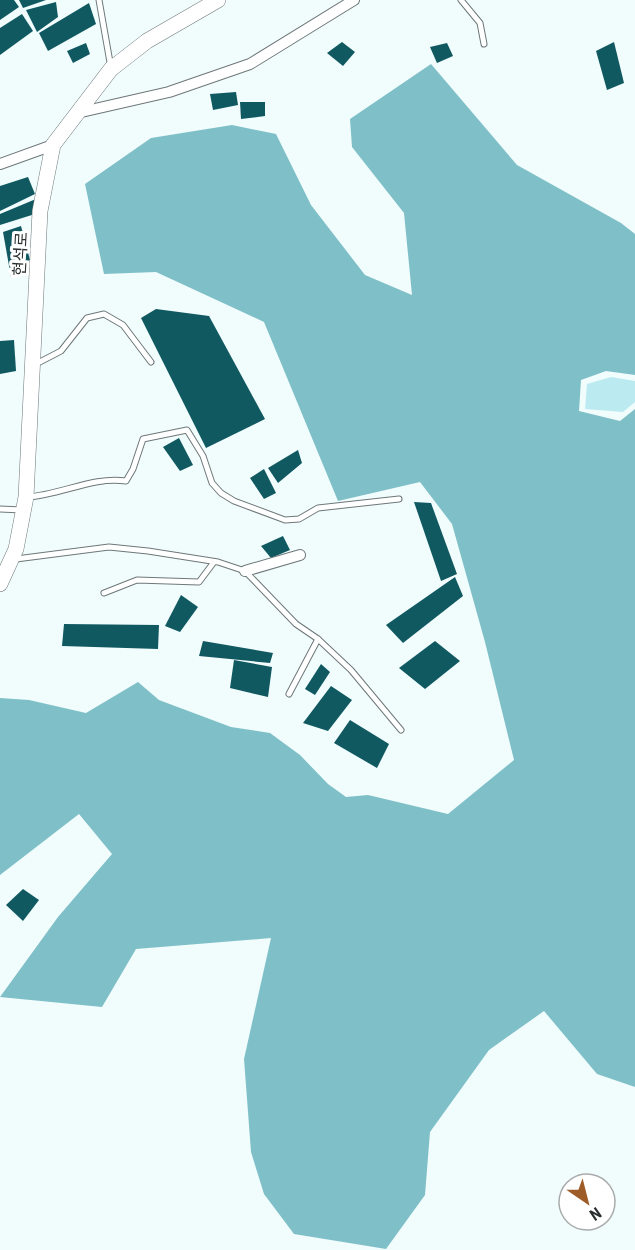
<svg xmlns="http://www.w3.org/2000/svg" width="635" height="1250" font-family="'Roboto Condensed','Noto Sans KR',sans-serif">
  <style>
    .green { fill: #bbeaf0 }
    .forest { fill: #7fc0c8 }
    .building { fill: #105961 }
    .lines { fill: none; stroke-linecap: round; stroke-linejoin: round }
    .lane-casing { stroke: #6e7779; stroke-width: 7 }
    .street-casing { stroke: #6e7779; stroke-width: 12 }
    .secondary-casing { stroke: #6e7779; stroke-width: 16 }
    .lane { stroke: #fff; stroke-width: 5 }
    .street { stroke: #fff; stroke-width: 10 }
    .secondary { stroke: #fff; stroke-width: 15 }
    .labels { text-anchor: middle; stroke-width: 6; stroke-linejoin: round; paint-order: stroke }
    .street-label { font-size: 16px; fill: #2b2f30; stroke: #fff }
  </style>
  <rect width="100%" height="100%" fill="#f1fcfd"/>
  <polygon class="green" points="611,377 635,381 635,402 623,412 585,409 587,384"/>
  <polygon class="forest" points="431,64 517,165 621,223 635,234 635,375 606,371 581,380 579,411 620,421 635,409 635,1087 597,1074 544,1011 489,1050 430,1132 425,1195 386,1249 294,1234 264,1194 251,1152 244,1059 271,938 136,949 102,1007 0,997 58,917 112,854 79,814 0,875 0,698 29,700 86,713 138,682 159,700 231,727 270,733 300,755 328,784 346,797 368,795 448,814 514,760 485,642 452,524 420,482 338,501 264,322 156,272 104,274 85,184 151,138 232,125 276,134 311,205 365,275 412,295 404,213 352,147 350,119"/>
  <g class="building">
    <polygon points="0,0 14,0 19,7 0,20"/>
    <polygon points="19,0 46,0 23,8"/>
    <polygon points="56,2 58,17 37,32 26,10"/>
    <polygon points="89,3 96,24 48,51 39,33"/>
    <polygon points="22,14 33,31 0,55 0,28"/>
    <polygon points="342,42 355,52 343,66 327,53"/>
    <polygon points="614,42 624,83 607,90 596,51"/>
    <polygon points="86,43 90,54 73,63 67,51"/>
    <polygon points="447,43 453,56 437,63 430,47"/>
    <polygon points="236,92 238,105 213,110 210,94"/>
    <polygon points="240,102 265,102 265,116 241,119"/>
    <polygon points="28,177 35,194 0,211 0,186"/>
    <polygon points="36,199 35,214 0,225 0,214"/>
    <polygon points="21,226 30,260 23,263 25,274 11,277 3,232"/>
    <polygon points="156,309 209,316 265,419 206,448 141,318"/>
    <polygon points="14,340 16,371 0,374 0,341"/>
    <polygon points="179,438 193,465 180,471 163,447"/>
    <polygon points="298,450 302,463 278,483 268,468"/>
    <polygon points="264,469 276,493 264,499 250,478"/>
    <polygon points="414,502 431,503 457,574 441,581"/>
    <polygon points="283,536 290,550 271,558 261,546"/>
    <polygon points="455,577 463,596 403,643 386,625"/>
    <polygon points="181,595 198,607 180,632 165,626"/>
    <polygon points="64,624 159,625 158,649 62,646"/>
    <polygon points="203,641 273,653 270,663 199,656"/>
    <polygon points="435,641 460,661 425,689 399,668"/>
    <polygon points="234,660 272,667 268,697 230,688"/>
    <polygon points="321,664 330,672 315,695 305,689"/>
    <polygon points="331,686 352,700 328,731 303,723"/>
    <polygon points="350,720 389,744 377,768 334,743"/>
    <polygon points="23,889 39,900 23,921 6,905"/>
  </g>
  <g class="lines">
    <g class="lane-casing">
      <g id="lane">
        <polyline points="99,0 111,68"/>
        <polyline points="461,0 480,23 484,44"/>
        <polyline points="34,365 61,351 87,318 104,314 123,325 151,362"/>
        <path d="M 27,497 C 61,495 93,476 126,481 L 133,469 L 143,439 L 187,430 L 203,456 L 212,483 L 221,493 L 234,501 L 285,520 L 299,519 L 318,508 L 399,499"/>
        <polyline points="0,509 22,510"/>
        <polyline points="16,559 109,547 148,551 218,562 245,571 296,624 318,639 351,670 401,730"/>
        <polyline points="104,593 137,580 199,582 214,562"/>
        <polyline points="289,694 318,639"/>
      </g>
    </g>
    <g class="street-casing">
      <g id="street">
        <polyline points="77,113 169,92 250,64 354,0"/>
        <polyline points="0,164 53,145"/>
        <polyline points="245,571 300,555"/>
      </g>
    </g>
    <g class="secondary-casing">
      <polyline id="secondary" points="0,584 16,549 26,497 40,211 53,145 111,69 147,41 218,0"/>
    </g>
    <use href="#lane" class="lane"/>
    <use href="#street" class="street"/>
    <use href="#secondary" class="secondary"/>
  </g>
  <g class="labels">
    <g class="street-label">
      <text transform="translate(20 254) rotate(-87)" y="6">현석로</text>
    </g>
  </g>
  <g transform="translate(587 1202) rotate(145)"><circle r="28" fill="#ffffff" stroke="#aaacac" stroke-width="1.5"/>
  <path d="M0-4.5L10 22L0 15L-10 22Z" fill="#9e5c29"/>
  <text y="-9" font-size="16" font-weight="bold" text-anchor="middle" fill="#2b2f30">N</text>
  </g>
</svg>
